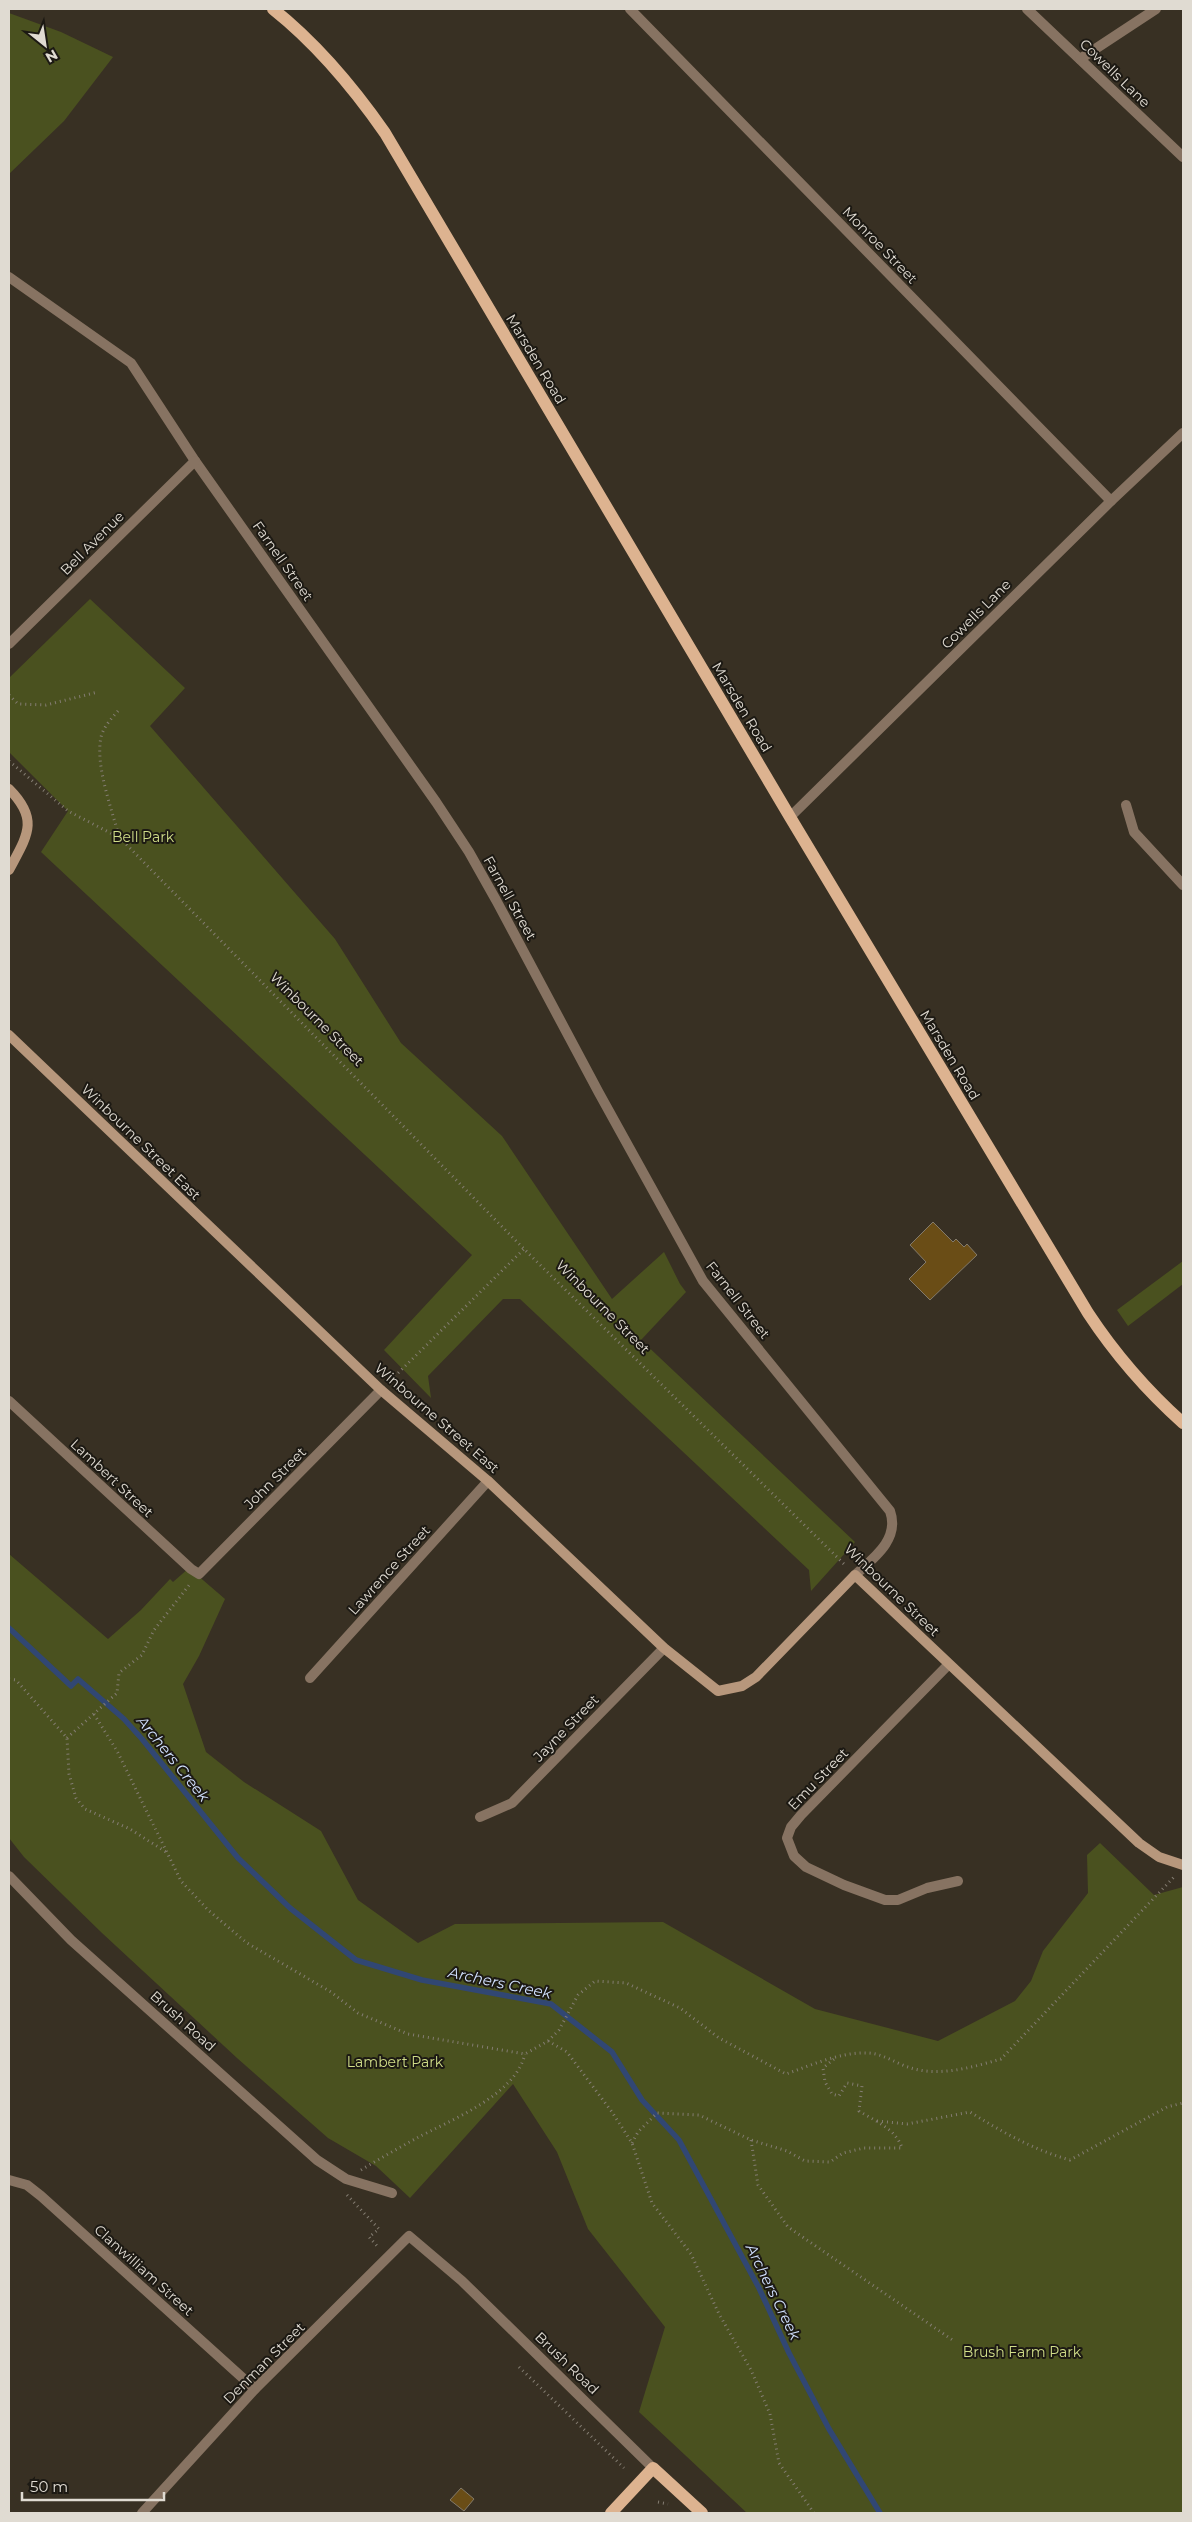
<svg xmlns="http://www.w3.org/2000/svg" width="1192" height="2522" font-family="Montserrat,sans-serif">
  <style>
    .green { fill: #4a511f }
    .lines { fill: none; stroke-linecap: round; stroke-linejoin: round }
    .stream { stroke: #314773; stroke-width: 5.5 }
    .building { fill: #6a4d16; stroke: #837a6a }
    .path { stroke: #847d72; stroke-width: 3; stroke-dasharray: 1 4; stroke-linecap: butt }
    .street { stroke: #877362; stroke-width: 10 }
    .secondary { stroke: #b7977c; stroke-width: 10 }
    .primary { stroke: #ddb390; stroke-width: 12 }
    .labels { text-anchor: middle; stroke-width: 4; stroke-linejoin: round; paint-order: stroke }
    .street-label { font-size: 14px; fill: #e0dbd2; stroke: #1c1913 }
    .park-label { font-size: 14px; fill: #d1de89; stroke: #1c1913 }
    .water-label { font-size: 15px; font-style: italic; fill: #d2e1ff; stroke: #1c1913 }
  </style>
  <rect width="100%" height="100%" fill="#383023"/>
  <g class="green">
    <polygon points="9,13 61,32 113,57 64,121 9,174"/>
    <polygon points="90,599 185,688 150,726 335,939 401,1043 502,1136 612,1299 664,1252 680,1284 686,1292 641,1340 855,1542 811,1591 809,1570 520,1299 503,1299 428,1376 431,1398 384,1350 472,1255 41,852 68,811 9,752 9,678"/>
    <polygon points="1183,1261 1183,1284 1128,1326 1117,1310"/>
    <polygon points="9,1554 108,1639 141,1610 170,1579 173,1582 189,1568 225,1599 199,1656 183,1684 206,1752 244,1782 321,1831 358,1900 418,1943 455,1924 663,1922 815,2009 938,2041 1015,2001 1031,1981 1043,1951 1088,1893 1087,1855 1100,1843 1154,1895 1183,1887 1183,2513 747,2513 639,2412 665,2327 588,2229 557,2152 513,2084 410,2198 376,2166 328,2138 237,2058 102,1933 24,1857 9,1838"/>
  </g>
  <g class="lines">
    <polyline class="stream" points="9,1628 71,1686 78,1679 124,1719 142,1739 238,1858 290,1908 356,1960 422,1980 551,2004 612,2052 642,2100 679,2140 759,2288 789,2353 829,2429 880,2513"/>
  </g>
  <g class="building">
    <polygon points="933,1222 953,1242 956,1239 964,1247 967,1244 977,1255 930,1300 909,1279 926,1262 910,1245"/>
    <polygon points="461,2488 474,2499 464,2511 450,2500"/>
  </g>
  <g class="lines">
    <g class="path">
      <polyline points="9,695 18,704 46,705 98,692"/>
      <path d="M 118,711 C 111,719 104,726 101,737 C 95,766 112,809 119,837"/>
      <polyline points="9,761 68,811 120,838 524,1249 846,1566"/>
      <polyline points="391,1380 524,1249"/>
      <polyline points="9,1679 16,1680 67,1738 69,1774 76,1798 85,1809 130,1829 166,1852"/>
      <path d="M 94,1714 L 117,1751 L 181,1881 L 208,1910 L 247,1943 L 331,1992 L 358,2013 L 408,2034 L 525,2054 L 548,2041 L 559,2030 L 578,1995 L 595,1981 L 626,1983 L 680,2008 L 719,2038 L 786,2074 C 812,2065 840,2052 867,2053 C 882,2053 897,2064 911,2068 C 940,2077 973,2067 1001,2059 L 1174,1877"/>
      <polyline points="67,1738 117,1693 119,1673 142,1655 154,1630 190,1584"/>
      <polyline points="548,2041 567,2052 612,2112 632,2143 652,2203 691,2254 719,2314 751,2370 770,2414 779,2463 814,2513"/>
      <path d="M 877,2121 L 907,2124 L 970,2112 C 1002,2132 1034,2150 1070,2160 L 1167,2107 L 1183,2103"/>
      <polyline points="751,2140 758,2185 788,2227 954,2341"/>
      <path d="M 632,2143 L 638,2132 L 657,2113 L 699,2115 L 751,2140 L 787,2151 L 805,2161 L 830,2162 L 843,2153 L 864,2148 L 902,2148 C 896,2129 875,2121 859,2111 L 862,2086 L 847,2083 L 839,2096 L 832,2094 L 825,2082 L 823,2068 L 834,2059"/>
      <path d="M 361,2170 C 379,2159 397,2149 415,2139 C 450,2120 515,2096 525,2054"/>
      <polyline points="347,2195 379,2229 369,2237 377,2246 379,2245"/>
      <polyline points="519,2367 624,2468"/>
      <polyline points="658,2502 668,2504"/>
    </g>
    <g class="street">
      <polyline points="630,9 1111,501"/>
      <polyline points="1027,9 1183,157"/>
      <polyline points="1080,59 1156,9"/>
      <path d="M 9,277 L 131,363 L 195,461 L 436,802 L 469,852 L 496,900 L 599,1093 L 703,1281 L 890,1511 C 900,1539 874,1558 855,1575"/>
      <polyline points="9,644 195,461"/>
      <polyline points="1126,805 1134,832 1183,885"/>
      <polyline points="790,817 1111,501 1183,433"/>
      <polyline points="9,1401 191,1569 199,1574 381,1390"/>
      <polyline points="948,1665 801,1815 791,1827 787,1838 794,1856 806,1867 844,1885 885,1900 898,1900 927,1888 958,1881"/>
      <polyline points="310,1678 488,1481"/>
      <polyline points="480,1817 512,1803 664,1648"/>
      <polyline points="9,1876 71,1940 317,2160 346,2179 392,2193"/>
      <polyline points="9,2180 27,2185 41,2196 255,2389"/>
      <polyline points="142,2513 255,2389 409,2236 462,2281 653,2468"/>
    </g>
    <g class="secondary">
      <path d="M 9,789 C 40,820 27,836 9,870"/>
      <polyline points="9,1035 381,1390 488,1481 664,1648 718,1691 742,1686 756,1677 855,1575 1139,1843 1159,1857 1183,1865"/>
    </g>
    <g class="primary">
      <path d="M 273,9 C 317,44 353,87 385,133 L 790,817 L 1088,1313 C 1115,1354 1146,1390 1183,1423"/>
      <polyline points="611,2513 653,2468 702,2513"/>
    </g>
  </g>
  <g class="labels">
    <g class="street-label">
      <text transform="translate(1115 73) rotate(44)" y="5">Cowells Lane</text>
      <text transform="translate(880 245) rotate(46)" y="5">Monroe Street</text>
      <text transform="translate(536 359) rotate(59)" y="5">Marsden Road</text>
      <text transform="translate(92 543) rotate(-45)" y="5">Bell Avenue</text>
      <text transform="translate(283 561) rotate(55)" y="5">Farnell Street</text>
      <text transform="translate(976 614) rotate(-45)" y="5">Cowells Lane</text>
      <text transform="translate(742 707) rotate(59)" y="5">Marsden Road</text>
      <text transform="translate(510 898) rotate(61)" y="5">Farnell Street</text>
      <text transform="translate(317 1019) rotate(45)" y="5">Winbourne Street</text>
      <text transform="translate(950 1055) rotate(59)" y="5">Marsden Road</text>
      <text transform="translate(141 1142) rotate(44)" y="5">Winbourne Street East</text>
      <text transform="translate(738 1300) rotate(52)" y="5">Farnell Street</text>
      <text transform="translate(603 1307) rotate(45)" y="5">Winbourne Street</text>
      <text transform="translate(437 1418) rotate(41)" y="5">Winbourne Street East</text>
      <text transform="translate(112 1478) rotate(43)" y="5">Lambert Street</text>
      <text transform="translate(275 1478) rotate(-45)" y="5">John Street</text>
      <text transform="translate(389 1570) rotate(-48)" y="5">Lawrence Street</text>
      <text transform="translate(892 1590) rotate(44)" y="5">Winbourne Street</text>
      <text transform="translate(566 1728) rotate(-46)" y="5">Jayne Street</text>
      <text transform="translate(818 1779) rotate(-46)" y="5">Emu Street</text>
      <text transform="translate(183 2021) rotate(42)" y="5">Brush Road</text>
      <text transform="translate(144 2270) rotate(42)" y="5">Clanwilliam Street</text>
      <text transform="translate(264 2363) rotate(-45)" y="5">Denman Street</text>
      <text transform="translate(567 2363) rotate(44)" y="5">Brush Road</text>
    </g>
    <g class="park-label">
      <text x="143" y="842">Bell Park</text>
      <text x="395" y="2067">Lambert Park</text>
      <text x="1022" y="2357">Brush Farm Park</text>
    </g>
    <g class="water-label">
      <text transform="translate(173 1759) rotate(51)" y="5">Archers Creek</text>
      <text transform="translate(500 1983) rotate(12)" y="5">Archers Creek</text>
      <text transform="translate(773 2292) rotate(64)" y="5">Archers Creek</text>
    </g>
  </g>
  <rect width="1192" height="2522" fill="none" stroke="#e0dbd2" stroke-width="20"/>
  <g transform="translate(45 45) rotate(150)" stroke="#1c1913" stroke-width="4" paint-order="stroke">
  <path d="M0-4L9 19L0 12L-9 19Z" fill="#e0dbd2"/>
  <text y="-8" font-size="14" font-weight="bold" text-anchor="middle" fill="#e0dbd2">N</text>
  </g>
  <path d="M22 2492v8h142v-8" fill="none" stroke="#e0dbd2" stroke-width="2.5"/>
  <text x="30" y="2492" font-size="15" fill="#e0dbd2" stroke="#1c1913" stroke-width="4" paint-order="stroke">50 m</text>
</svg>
